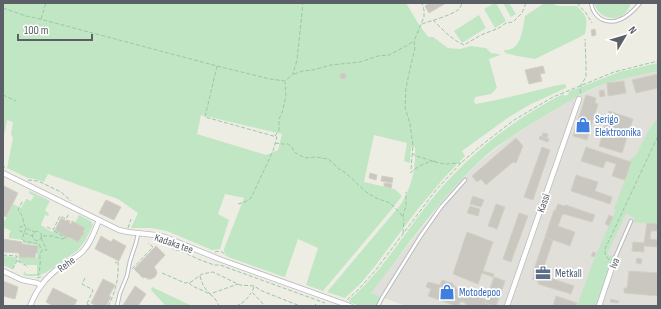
<svg xmlns="http://www.w3.org/2000/svg" width="661" height="309" font-family="'Sofia Sans Condensed',sans-serif">
  <style>
    .industrial { fill: #e0dfd9 }
    .green { fill: #c1e6c4; fill-rule: evenodd }
    .building { fill: #cac7c1; stroke: #d3cfc3 }
    .lines { fill: none; stroke-linecap: round; stroke-linejoin: round }
    .service-casing { stroke: #b9bbc0; stroke-width: 4.5 }
    .minor-casing { stroke: #b9bbc0; stroke-width: 6 }
    .path { stroke: #9ac6ab; stroke-width: 1; stroke-dasharray: 4 2; stroke-linecap: butt }
    .service { stroke: #fff; stroke-width: 2.5 }
    .minor { stroke: #fff; stroke-width: 4.5 }
    .labels { text-anchor: middle; stroke-width: 3.5; stroke-linejoin: round; paint-order: stroke }
    .shop-label { font-size: 11px; fill: #366cbe; stroke: #fff; text-anchor: start }
    .street-label { font-size: 11px; fill: #5c5f65; stroke: #fff }
    .service-label { font-size: 11px; fill: #4e5e75; stroke: #fff; text-anchor: start }
  </style>
  <rect width="100%" height="100%" fill="#eeede4"/>
  <polygon class="industrial" points="658,71 658,306 406,306 370,293 432,215 460,181 482,160 511,137 570,100 597,87 615,80"/>
  <g class="green">
    <path d="M 3,3 L 406,3 L 418,23 L 428,37 L 433,37 L 448,48 L 460,49 L 471,46 L 486,48 L 491,53 L 499,54 L 500,55 L 489,59 L 497,88 L 491,94 L 475,97 L 474,102 L 476,104 C 506,99 534,90 564,84 L 566,85 L 566,88 L 531,104 L 509,117 L 462,151 L 465,156 L 444,178 L 417,210 L 375,266 L 361,283 L 345,298 L 327,292 L 401,204 C 412,186 416,169 415,147 L 411,147 L 410,163 L 404,161 L 407,143 L 374,135 L 364,182 L 395,189 L 402,196 L 392,209 L 323,291 L 306,285 L 318,248 L 298,239 L 285,277 L 284,277 L 228,257 L 224,252 L 224,249 L 244,198 L 225,194 L 218,214 L 229,220 L 220,249 L 212,250 L 167,231 L 151,228 L 131,228 L 138,213 L 118,199 L 48,174 L 44,182 L 35,179 L 28,178 L 7,168 L 13,138 L 11,134 L 13,122 L 7,120 L 3,141 ZM 201,115 L 282,134 L 278,150 L 266,155 L 197,134 Z"/>
    <polygon points="495,3 496,3 506,21 495,28 484,9"/>
    <polygon points="503,3 509,3 516,14 511,17"/>
    <path d="M 594,3 L 631,3 C 625,23 600,23 594,3 Z"/>
    <path d="M 543,4 L 553,4 L 558,6 L 577,6 C 587,16 588,20 585,34 L 578,38 L 535,59 L 517,56 L 505,53 L 504,50 C 507,50 509,50 511,49 C 522,45 523,26 525,16 Z"/>
    <polygon points="479,15 486,28 462,43 454,31"/>
    <path d="M 658,63 L 658,71 C 637,76 616,79 596,87 C 579,95 562,105 546,115 C 523,129 501,142 481,160 C 440,198 405,249 371,293 L 381,297 L 377,306 L 360,306 L 349,302 L 350,299 C 380,274 403,235 427,205 C 464,158 510,121 563,94 L 565,96 L 569,94 L 568,92 L 619,72 Z"/>
    <polygon points="658,117 658,224 633,222 635,218 626,213 607,254 614,257 596,306 577,306 593,262 616,210 614,209 625,180 631,162 629,161 636,155 649,130"/>
    <path d="M 30,191 L 50,201 L 45,210 L 49,214 L 49,215 L 48,216 L 45,215 L 41,225 L 52,232 L 55,230 L 68,238 L 69,237 L 78,242 L 82,235 L 83,235 L 85,228 L 75,223 L 79,215 L 91,221 L 93,225 L 85,241 L 78,250 L 47,272 C 39,276 31,278 23,275 L 25,271 L 26,274 L 37,274 L 37,265 L 27,265 L 18,261 L 19,257 L 26,258 L 26,257 L 37,258 L 38,245 L 23,243 L 23,240 L 9,238 L 9,234 L 11,231 L 3,227 L 3,224 L 13,204 L 21,208 L 26,199 L 27,199 L 31,201 L 34,196 L 30,194 L 29,192 Z"/>
    <polygon points="3,256 17,257 17,260 12,269 3,265"/>
    <polygon points="152,287 192,306 166,306 151,290"/>
  </g>
  <g class="building">
    <polygon points="430,3 446,3 429,13 425,6"/>
    <polygon points="595,29 596,35 592,36 591,30"/>
    <polygon points="543,66 545,73 540,74 542,81 529,84 525,70"/>
    <polygon points="341,73 346,74 345,79 340,78"/>
    <polygon points="658,74 658,88 636,93 632,80"/>
    <polygon points="624,81 626,93 608,96 607,83"/>
    <polygon points="604,90 605,96 600,97 599,91"/>
    <polygon points="586,95 596,98 595,103 598,104 587,140 573,136"/>
    <polygon points="609,111 633,119 622,153 599,146"/>
    <polygon points="543,133 548,134 547,138 542,137"/>
    <polygon points="540,136 549,139 548,142 539,139"/>
    <polygon points="516,138 523,146 516,163 513,162 486,185 481,179 477,182 472,176"/>
    <polygon points="542,147 550,150 533,200 524,197"/>
    <polygon points="586,147 631,162 625,180 612,176 616,164 606,161 603,168 581,161"/>
    <polygon points="370,173 377,175 376,180 369,178"/>
    <polygon points="576,175 598,182 595,191 612,197 610,204 571,191"/>
    <polygon points="382,176 393,178 392,183 381,181"/>
    <polygon points="384,183 392,184 391,188 384,186"/>
    <polygon points="4,186 18,193 6,217 3,215 3,187"/>
    <polygon points="473,196 484,200 481,207 470,204"/>
    <polygon points="106,200 121,207 114,220 99,213"/>
    <polygon points="496,204 505,207 497,229 488,226"/>
    <polygon points="558,204 564,206 566,205 595,215 592,222 564,214 562,215 558,226 575,232 570,246 545,237 554,210 555,211"/>
    <polygon points="470,206 480,209 478,216 467,213"/>
    <polygon points="519,213 528,216 511,262 503,259"/>
    <polygon points="609,215 613,217 609,226 605,224"/>
    <polygon points="61,218 66,221 67,220 70,221 69,223 71,224 72,221 85,228 83,232 84,232 83,235 82,235 78,242 69,237 68,238 55,230"/>
    <polygon points="647,223 658,224 658,231 651,231 650,239 658,240 658,247 644,246 644,252 632,251 633,242 644,243"/>
    <polygon points="467,232 493,242 483,271 494,274 493,277 482,273 478,284 453,274"/>
    <polygon points="101,236 111,242 113,239 126,246 119,261 95,249"/>
    <polygon points="545,237 553,240 543,270 546,271 548,274 547,277 574,286 571,294 538,284 539,282 532,279 533,278 534,273 533,272"/>
    <polygon points="3,239 22,242 22,244 38,246 37,253 36,253 35,258 26,257 26,258 19,257 19,253 3,252"/>
    <polygon points="156,246 165,255 154,267 156,270 157,273 155,277 151,279 148,279 145,277 143,278 134,269"/>
    <polygon points="593,252 596,253 594,257 591,256"/>
    <polygon points="637,258 642,259 641,264 636,263"/>
    <polygon points="629,271 658,273 658,296 624,293 624,288 627,288"/>
    <polygon points="494,277 505,281 496,306 493,306 485,303"/>
    <polygon points="103,279 115,285 109,296 111,297 106,306 97,306 91,303"/>
    <polygon points="442,280 452,283 458,290 468,293 469,291 481,295 480,297 486,300 485,303 493,306 471,306 465,304 465,302 460,302 459,305 453,306 453,305 428,296 431,289 426,287 428,282 440,285"/>
    <polygon points="3,281 18,287 15,299 3,296"/>
    <polygon points="135,286 146,294 138,306 123,306 123,305"/>
    <polygon points="53,288 77,300 74,306 53,306 46,302"/>
    <polygon points="556,296 577,303 576,306 553,306"/>
    <polygon points="611,299 619,301 618,303 610,302"/>
  </g>
  <g class="lines">
    <g class="service-casing">
      <g id="service">
        <path d="M 591,3 C 592,10 595,15 601,19 C 617,27 631,14 640,3"/>
        <polyline points="615,258 631,221"/>
        <polyline points="117,306 120,293 127,276 130,261 136,243 138,234"/>
        <polyline points="378,306 382,298 420,237 441,207 465,180"/>
      </g>
    </g>
    <g class="minor-casing">
      <g id="minor">
        <polyline points="3,173 119,230 128,232 155,235 165,237 219,259 350,306"/>
        <polyline points="3,271 22,280 37,283 41,285"/>
        <path d="M 30,306 C 37,289 45,278 60,267 C 68,262 77,257 83,251 C 91,243 95,230 99,220"/>
        <polyline points="507,306 579,99"/>
        <polyline points="599,306 615,258"/>
      </g>
    </g>
    <g class="path">
      <polyline points="577,3 586,13 592,23"/>
      <polyline points="3,8 26,16 36,18 217,66 270,79 285,81 293,74 297,60 303,3"/>
      <polyline points="41,19 46,3"/>
      <path d="M 433,20 C 442,29 452,40 464,45 L 481,35 L 499,28 L 506,23 L 513,22 L 522,13 L 526,3"/>
      <path d="M 422,24 C 430,21 453,15 459,9 C 460,8 462,4 462,3"/>
      <polyline points="217,66 205,117 277,137 273,151 251,198 245,202 238,204"/>
      <polyline points="294,74 303,71 313,70 331,65 360,62 378,56 389,55 406,46 414,41"/>
      <polyline points="580,93 581,85 586,77 586,63 585,39"/>
      <polyline points="3,95 16,101"/>
      <polyline points="275,136 279,130 279,119 282,113 286,96 285,82"/>
      <polyline points="275,143 283,144 288,144 292,147 294,152 305,158 316,157 328,159 333,163 339,169 346,173 366,192 376,198 390,203 400,213 404,219"/>
      <path d="M 412,153 L 416,156 C 424,158 437,163 445,164 C 450,164 455,163 461,163"/>
      <polyline points="3,164 5,169"/>
      <polyline points="411,169 413,145 410,124 405,107 406,88 410,69 415,48 414,41 424,17 424,10 422,3"/>
      <path d="M 410,173 C 417,167 425,162 435,161"/>
      <polyline points="28,180 38,181 61,192 71,201"/>
      <path d="M 22,202 L 18,210 C 28,221 18,227 35,232"/>
      <path d="M 403,217 C 403,213 405,210 406,207 C 406,202 406,197 406,192"/>
      <polyline points="23,226 20,227 20,231 32,236"/>
      <polyline points="47,227 53,230 60,216 66,219 69,214"/>
      <path d="M 26,228 L 22,239 L 24,241 L 39,244 L 42,251 C 38,255 41,259 40,265 C 40,269 39,273 38,276"/>
      <polyline points="128,228 131,219"/>
      <polyline points="54,231 66,238"/>
      <circle cx="37" cy="236" r="4.5"/>
      <polyline points="403,233 404,220"/>
      <polyline points="43,236 52,236 62,239 66,238"/>
      <polyline points="41,238 47,250 42,250"/>
      <polyline points="166,243 172,248 175,250 181,251 198,259 214,265 220,265 325,303"/>
      <path d="M 215,252 C 219,250 224,252 226,256"/>
      <polyline points="3,255 17,256 17,261 12,270"/>
      <polyline points="609,260 605,254 605,249 658,136"/>
      <polyline points="18,261 27,266 28,268"/>
      <polyline points="132,269 153,247 148,243"/>
      <polyline points="162,273 185,283 191,282 202,274 213,272 240,285 254,286 262,291 300,306"/>
      <path d="M 200,276 C 202,284 204,288 210,294 L 238,284"/>
      <polyline points="37,278 43,276"/>
      <polyline points="85,278 82,284 93,290 86,306"/>
      <path d="M 189,283 C 195,289 202,289 209,294 C 214,296 217,301 219,306"/>
      <polyline points="254,287 252,292 265,306"/>
      <polyline points="347,300 359,289 375,271 436,190 461,163 478,148 514,120 553,97 614,72 658,61"/>
      <polyline points="87,304 91,306"/>
      <path d="M 108,306 C 116,292 119,276 118,261 L 115,263"/>
      <path d="M 236,306 C 243,304 247,299 251,293"/>
      <polyline points="314,306 316,304"/>
    </g>
    <use href="#service" class="service"/>
    <use href="#minor" class="minor"/>
  </g>
  <defs>
    <g id="shop-bare" transform="scale(1.2)"><path d="M-5-2.5h2.3a2.7 3.5 0 0 1 5.4 0H5L5.5 6h-11ZM-1.5-2.5h3a1.5 2.3 0 0 0-3 0Z" fill="#3f7fe0" stroke="#fff" stroke-width="2.5" paint-order="stroke"/></g>
    <g id="office-bare" transform="scale(1.2)"><path d="M-6-3h4V-5.5h4V-3h4V5H-6ZM-1-4.5V-3h2v-1.5ZM-6 0V1H6V0Z" fill="#5c6f8a" stroke="#fff" stroke-width="2.5" paint-order="stroke"/></g>
  </defs>
  <g fill-rule="evenodd">
    <use href="#shop-bare" x="583" y="125"/>
    <use href="#office-bare" x="543" y="273"/>
    <use href="#shop-bare" x="447" y="292"/>
  </g>
  <g class="labels">
    <g class="shop-label">
      <text x="595" y="123">Serigo<tspan x="595" dy="13">Elektroonika</tspan></text>
      <text x="459" y="296">Motodepoo</text>
    </g>
    <g class="street-label">
      <text transform="translate(543 203) rotate(-71)" y="4">Kassi</text>
      <text transform="translate(174 243) rotate(19)" y="4">Kadaka tee</text>
      <text transform="translate(614 263) rotate(-69)" y="4">Iva</text>
      <text transform="translate(66 264) rotate(-37)" y="4">Rehe</text>
    </g>
    <g class="service-label">
      <text x="555" y="277">Metkall</text>
    </g>
  </g>
  <rect width="661" height="309" fill="none" stroke="#5c5f65" stroke-width="8"/>
  <g transform="translate(625 36) rotate(52)" stroke="#ffffff" stroke-width="3" paint-order="stroke">
  <path d="M0-3L7 15L0 10L-7 15Z" fill="#5c5f65"/>
  <text y="-6" font-size="11" font-weight="bold" text-anchor="middle" fill="#5c5f65">N</text>
  </g>
  <path d="M18 34v6h74v-6" fill="none" stroke="#5c5f65" stroke-width="2"/>
  <text x="24" y="34" font-size="12" fill="#5c5f65" stroke="#ffffff" stroke-width="3" paint-order="stroke">100 m</text>
</svg>
